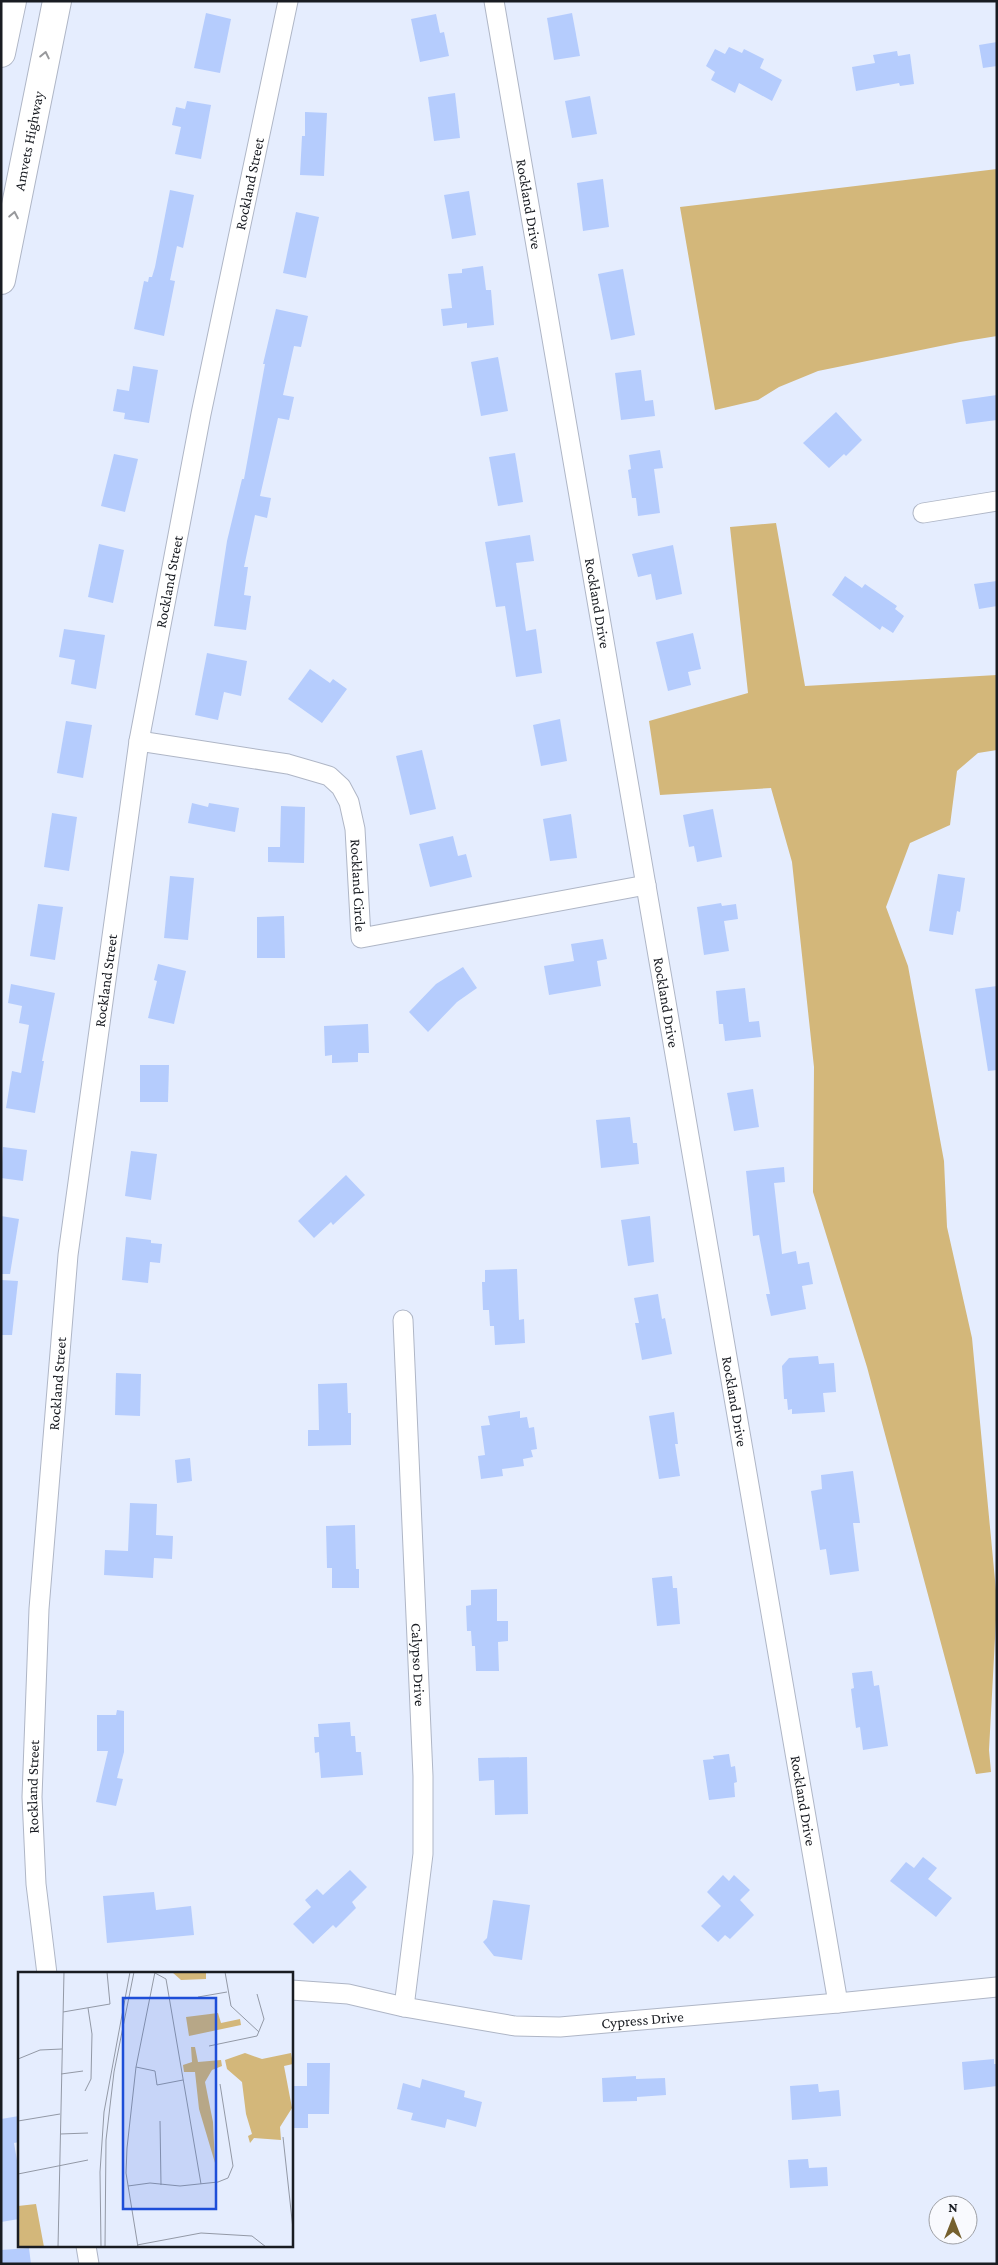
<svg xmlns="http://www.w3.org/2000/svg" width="998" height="2265" font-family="'Crimson Pro',serif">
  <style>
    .green { fill: #d3b77a }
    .building { fill: #b5ccfd }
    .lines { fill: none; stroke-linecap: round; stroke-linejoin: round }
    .street-casing { stroke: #afb6c6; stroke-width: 21 }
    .highway-casing { stroke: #afb6c6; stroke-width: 30 }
    .street { stroke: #fff; stroke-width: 19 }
    .highway { stroke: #fff; stroke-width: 28 }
    .oneway { stroke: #98999c }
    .labels { text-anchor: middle; stroke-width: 5; stroke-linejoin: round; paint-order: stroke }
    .street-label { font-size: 15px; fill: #191c22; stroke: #f9fafe }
    .inset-road { fill: none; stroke: #9399a6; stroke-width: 1 }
    .view { fill: #1d4ed8; fill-opacity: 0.15; stroke: #1d4ed8; stroke-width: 2.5 }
    .inset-edge { fill: none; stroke: #191c22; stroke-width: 2.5 }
  </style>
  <rect width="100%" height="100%" fill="#e5edfe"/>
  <g class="green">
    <polygon points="997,169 997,336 960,342 818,371 779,387 758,400 715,410 680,207"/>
    <polygon points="776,523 805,686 997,675 997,750 978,753 957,771 950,825 910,843 886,907 908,966 944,1161 947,1227 972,1338 997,1601 989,1750 991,1772 976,1774 867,1367 813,1192 814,1067 792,862 771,788 660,795 649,721 748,693 730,527"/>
  </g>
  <g class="building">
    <polygon points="206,13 231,19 220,73 194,68"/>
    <polygon points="572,13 580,56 554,60 547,18"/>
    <polygon points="436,14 440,33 444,32 449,56 420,62 411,19"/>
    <polygon points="997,42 997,66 983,68 979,45"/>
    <polygon points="729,47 742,53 744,49 764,59 760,68 782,80 772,101 739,83 735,93 711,80 715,72 706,66 715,49 725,54"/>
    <polygon points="897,51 898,56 910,54 914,84 900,86 899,83 856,91 852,67 875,63 873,55"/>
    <polygon points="455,93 460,138 434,141 428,97"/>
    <polygon points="590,96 597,134 572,138 565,101"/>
    <polygon points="187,101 211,105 201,159 175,154 181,127 172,125 176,107 185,109"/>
    <polygon points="305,112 327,113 324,176 300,175 302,136 305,136"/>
    <polygon points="603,179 609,227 583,231 577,183"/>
    <polygon points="170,190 194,195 183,248 177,246 170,280 175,281 164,336 134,329 144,281 148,282 149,277 152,277 155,267"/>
    <polygon points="469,191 476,235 452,239 444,195"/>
    <polygon points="296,212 319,217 306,278 283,273"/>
    <polygon points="483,266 486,290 491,290 494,325 467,328 467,323 443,326 441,309 452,308 448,274 462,273 462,269"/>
    <polygon points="623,269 635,335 611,340 598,274"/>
    <polygon points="276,309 308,316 301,347 294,346 283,395 294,397 289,420 278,418 260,496 271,498 267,518 255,515 244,567 248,567 244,595 251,596 246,630 214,626 227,541 242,479 244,479 265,364 263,364"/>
    <polygon points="498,357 508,411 481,416 471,362"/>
    <polygon points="133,366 158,370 149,423 124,419 125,413 113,411 117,389 129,391"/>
    <polygon points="641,370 645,401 653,400 655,416 621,420 615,373"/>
    <polygon points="997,395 997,420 966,424 962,400"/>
    <polygon points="836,412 862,440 846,456 844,454 829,468 803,443"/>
    <polygon points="660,450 663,468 654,469 660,513 638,516 636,498 632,498 628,470 631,469 629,455"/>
    <polygon points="515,453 523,502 498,506 489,457"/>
    <polygon points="114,454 138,459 125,512 101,506"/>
    <polygon points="530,535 534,561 516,563 526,631 536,629 542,673 516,677 505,606 496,607 485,542"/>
    <polygon points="99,544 124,550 113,603 88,597"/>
    <polygon points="673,545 682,594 656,600 651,574 638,577 632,554"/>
    <polygon points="845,576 862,588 865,584 897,606 895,609 904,616 893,633 882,626 880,630 832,595"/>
    <polygon points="997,581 997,606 979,609 974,584"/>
    <polygon points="64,629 105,635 96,689 71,684 75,660 59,657"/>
    <polygon points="693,633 701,669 688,672 691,685 668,691 656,642"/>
    <polygon points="207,653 247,661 241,696 224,692 218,720 195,715"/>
    <polygon points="310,669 330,683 333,679 347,689 322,723 288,699"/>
    <polygon points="560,719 567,761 541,766 533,725"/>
    <polygon points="66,721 92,725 83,778 57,773"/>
    <polygon points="422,750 436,809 410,815 396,756"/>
    <polygon points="192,803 208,807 209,803 239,808 235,832 188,823"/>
    <polygon points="281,806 305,807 304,863 268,862 268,847 280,847"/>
    <polygon points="713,809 722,857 697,862 694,846 689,847 683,815"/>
    <polygon points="52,813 77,817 69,871 44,867"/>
    <polygon points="571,814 577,858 550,861 543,819"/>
    <polygon points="453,836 458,856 466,854 472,877 430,887 419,844"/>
    <polygon points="938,874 965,878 960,912 957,911 953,935 929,931"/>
    <polygon points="170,876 194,878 188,940 164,938"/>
    <polygon points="721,903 722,906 736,904 738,919 724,921 729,951 704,955 697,907"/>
    <polygon points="38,904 63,907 55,960 30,956"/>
    <polygon points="284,916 285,958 257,958 257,917"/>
    <polygon points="603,939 607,959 597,961 601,986 549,995 544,966 574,961 571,944"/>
    <polygon points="158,964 186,971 174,1024 148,1018 157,981 154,980"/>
    <polygon points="463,967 477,988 457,1002 428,1032 409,1012 436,984"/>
    <polygon points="11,984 55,993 42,1061 44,1061 35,1113 6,1108 12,1071 21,1073 29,1025 19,1023 22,1006 8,1003"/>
    <polygon points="997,986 997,1070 988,1071 975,989"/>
    <polygon points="745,988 749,1022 759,1021 761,1037 725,1041 723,1024 719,1024 716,991"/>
    <polygon points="368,1024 369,1053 358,1053 358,1062 332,1063 332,1055 325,1056 324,1026"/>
    <polygon points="140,1065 169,1065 168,1102 140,1102"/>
    <polygon points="753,1089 759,1127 734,1131 727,1093"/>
    <polygon points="630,1117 633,1143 637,1143 639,1164 601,1168 596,1120"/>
    <polygon points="3,1147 27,1150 23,1181 1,1178"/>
    <polygon points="131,1151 157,1154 151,1200 125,1196"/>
    <polygon points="784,1167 785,1182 774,1183 782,1254 796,1251 798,1264 809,1262 813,1284 802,1286 806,1309 771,1316 766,1294 770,1294 759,1235 753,1236 746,1171"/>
    <polygon points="346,1175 365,1195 333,1225 331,1222 314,1238 298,1221"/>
    <polygon points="1,1216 19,1219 10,1274 1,1274"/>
    <polygon points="650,1216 654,1262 628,1266 621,1220"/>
    <polygon points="126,1237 151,1240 151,1243 162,1244 160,1263 150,1262 148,1283 122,1280"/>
    <polygon points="517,1269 519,1320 524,1319 525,1343 495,1345 494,1326 490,1326 489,1310 483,1310 482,1282 485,1282 485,1270"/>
    <polygon points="1,1280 18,1281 12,1335 1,1335"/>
    <polygon points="658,1294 662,1319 665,1318 672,1354 642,1360 635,1323 639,1323 634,1298"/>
    <polygon points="818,1356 819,1364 834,1363 836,1392 823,1393 825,1412 792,1414 792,1409 788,1410 787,1399 784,1399 782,1366 789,1358"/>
    <polygon points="116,1373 141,1374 140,1416 115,1415"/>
    <polygon points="347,1383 348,1413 351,1413 351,1445 308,1446 308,1430 319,1430 318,1384"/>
    <polygon points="520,1411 520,1418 527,1417 529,1428 534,1427 537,1449 531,1450 533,1457 523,1459 524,1466 502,1469 503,1476 481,1479 478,1456 485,1455 481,1426 490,1425 488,1416"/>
    <polygon points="674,1412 678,1444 675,1444 680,1476 659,1479 649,1416"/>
    <polygon points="190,1458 192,1481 177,1483 175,1460"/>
    <polygon points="853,1471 860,1523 853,1523 859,1571 830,1575 826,1549 820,1550 811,1491 822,1489 821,1475"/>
    <polygon points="130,1503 157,1504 156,1535 173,1536 172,1559 154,1558 153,1578 104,1575 105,1550 128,1551"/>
    <polygon points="355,1525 356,1569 359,1569 359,1588 332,1588 332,1568 327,1568 326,1526"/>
    <polygon points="672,1576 673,1588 677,1588 680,1624 657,1626 652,1578"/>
    <polygon points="497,1589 497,1621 508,1621 508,1641 498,1642 499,1671 476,1671 475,1646 472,1646 471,1631 467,1631 466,1606 471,1605 471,1590"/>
    <polygon points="872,1671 874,1686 879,1685 888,1746 863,1750 860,1727 856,1728 851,1689 854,1688 852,1673"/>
    <polygon points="117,1710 124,1711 124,1752 117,1778 123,1779 116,1806 96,1802 108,1751 97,1751 97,1715 116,1715"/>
    <polygon points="350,1722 351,1736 355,1736 356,1752 361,1752 363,1775 321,1778 319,1752 315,1753 314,1737 319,1737 318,1724"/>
    <polygon points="729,1754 731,1767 735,1766 737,1782 734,1783 735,1797 709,1800 703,1760 714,1759 713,1756"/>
    <polygon points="527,1757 528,1814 495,1815 494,1780 479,1781 478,1758"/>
    <polygon points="923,1857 937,1868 928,1879 952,1898 936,1917 890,1881 906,1862 914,1868"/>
    <polygon points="350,1870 367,1887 352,1902 356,1908 336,1928 333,1925 313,1944 293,1924 311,1907 305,1900 317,1889 323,1895"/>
    <polygon points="723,1875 729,1881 734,1875 750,1890 740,1900 754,1915 730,1939 725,1935 718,1942 701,1926 721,1906 707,1892"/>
    <polygon points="154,1892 156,1910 191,1906 194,1935 107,1943 103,1896"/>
    <polygon points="493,1900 530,1905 522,1960 494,1956 483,1942 487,1938"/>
    <polygon points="994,2059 994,2064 997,2064 997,2086 964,2090 962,2062"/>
    <polygon points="307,2063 330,2063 329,2114 308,2114 308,2128 291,2128 291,2086 307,2086"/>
    <polygon points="636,2076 636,2079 665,2078 666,2095 637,2097 637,2101 603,2102 602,2078"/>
    <polygon points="422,2079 465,2091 464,2097 482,2102 476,2127 447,2119 445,2128 411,2120 413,2113 397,2109 403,2083 420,2088"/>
    <polygon points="818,2084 819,2092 839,2090 841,2116 792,2120 790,2086"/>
    <polygon points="19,2116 19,2142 14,2143 19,2172 19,2219 1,2222 1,2119"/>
    <polygon points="808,2159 809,2168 827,2167 828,2186 790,2188 788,2160"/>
    <polygon points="29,2248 31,2264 1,2264 1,2250"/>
  </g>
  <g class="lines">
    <g class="street-casing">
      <g id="street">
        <path id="s1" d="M 494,1 L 838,2003"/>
        <polyline points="923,513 997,501"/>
        <path id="s2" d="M 139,741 L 288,764 L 329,776 L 341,787 L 349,802 L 355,829 L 361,938 L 646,885"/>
        <path id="s3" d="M 403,1320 L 423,1776 L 423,1854 L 404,2007"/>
        <path id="s4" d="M 47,1974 L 36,1884 L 32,1797 L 39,1609 L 68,1255 L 139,741 L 201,414 L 288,1"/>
        <path id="s5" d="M 291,1990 L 348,1994 L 404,2007 L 515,2026 L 560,2027 L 838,2003 L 997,1987"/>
        <polyline points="86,2246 89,2264"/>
      </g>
    </g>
    <g class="highway-casing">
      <g id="highway">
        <polyline points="1,53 12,1"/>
        <path id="s6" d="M 1,280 L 57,1"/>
      </g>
    </g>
    <use href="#street" class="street"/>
    <use href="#highway" class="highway"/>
  </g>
  <defs><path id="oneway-chevron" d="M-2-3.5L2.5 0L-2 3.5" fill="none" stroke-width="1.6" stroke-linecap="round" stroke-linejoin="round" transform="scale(1.25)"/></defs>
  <g class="oneway">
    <use href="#oneway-chevron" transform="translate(45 55) rotate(-78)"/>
    <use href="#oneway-chevron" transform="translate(14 215) rotate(-79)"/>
  </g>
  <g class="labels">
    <g class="street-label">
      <text dy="5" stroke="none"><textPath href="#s6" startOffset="142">Amvets Highway</textPath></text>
      <text dy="5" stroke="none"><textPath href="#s4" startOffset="1808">Rockland Street</textPath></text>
      <text dy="5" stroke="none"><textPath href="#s1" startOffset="206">Rockland Drive</textPath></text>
      <text dy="5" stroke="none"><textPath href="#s4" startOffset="1402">Rockland Street</textPath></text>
      <text dy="5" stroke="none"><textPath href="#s1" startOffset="611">Rockland Drive</textPath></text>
      <text dy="5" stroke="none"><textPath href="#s2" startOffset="311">Rockland Circle</textPath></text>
      <text dy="5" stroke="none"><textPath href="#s4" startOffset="998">Rockland Street</textPath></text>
      <text dy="5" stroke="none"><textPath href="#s1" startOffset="1016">Rockland Drive</textPath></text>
      <text dy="5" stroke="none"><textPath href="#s4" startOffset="592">Rockland Street</textPath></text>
      <text dy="5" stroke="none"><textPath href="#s1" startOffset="1421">Rockland Drive</textPath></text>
      <text dy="5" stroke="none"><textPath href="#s3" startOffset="345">Calypso Drive</textPath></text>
      <text dy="5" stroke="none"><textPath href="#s4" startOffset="188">Rockland Street</textPath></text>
      <text dy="5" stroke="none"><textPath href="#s1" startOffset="1826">Rockland Drive</textPath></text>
      <text dy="5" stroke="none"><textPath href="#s5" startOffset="355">Cypress Drive</textPath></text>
    </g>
  </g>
  <g transform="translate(18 1972)">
    <rect width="275" height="275" fill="#e5edfe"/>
    <path d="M 154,0 L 188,0 L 188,7 L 163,8 ZM 200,41 L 203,51 L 222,47 L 223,53 L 171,64 L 168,45 ZM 173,75 L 177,75 L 180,90 L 203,88 L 204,94 L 194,98 L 187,110 L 195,150 L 197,191 L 181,137 L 177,100 L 166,100 L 165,93 L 174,90 ZM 227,81 L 244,87 L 273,81 L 275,92 L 266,94 L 274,136 L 262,155 L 263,168 L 236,166 L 232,171 L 230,164 L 234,162 L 228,142 L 224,110 L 209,97 L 207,88 ZM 18,232 L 26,275 L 0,275 L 0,234 Z" fill="#d3b77a"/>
    <path class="inset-road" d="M 207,0 L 213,34 L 241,60M 137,1 L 148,7 L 183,212M 180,25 L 209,20M 45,40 L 92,32 L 89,0M 191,74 L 239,64 L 246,47 L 239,22M 0,87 L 22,78 L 44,77M 118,95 L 137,99 L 139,113 L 165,108M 43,102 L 65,99M 67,119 L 73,107 L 74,62 L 70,36M 0,149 L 42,142M 142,149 L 143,213M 42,162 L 70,161M 265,165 L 275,257M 0,202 L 70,188M 110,214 L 132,211 L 162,214 L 200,210 L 210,206 L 215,194 L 202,112M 119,273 L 183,261 L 234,264 L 248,275M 40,275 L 46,0M 83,275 L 82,200 L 86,140 L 112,0M 87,275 L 88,168 L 96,100 L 116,0M 120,275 L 108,201 L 109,176 L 118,95 L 137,0"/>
    <path class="view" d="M 105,26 L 198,26 L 198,237 L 105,237 Z"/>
    <rect width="275" height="275" class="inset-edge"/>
  </g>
  <rect width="998" height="2265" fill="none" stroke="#191c22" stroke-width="5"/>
  <g transform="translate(953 2220)"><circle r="24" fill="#f9fafe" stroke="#9fa1a6"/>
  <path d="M0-4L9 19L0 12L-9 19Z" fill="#75602f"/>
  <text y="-8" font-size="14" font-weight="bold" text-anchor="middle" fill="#191c22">N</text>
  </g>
</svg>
